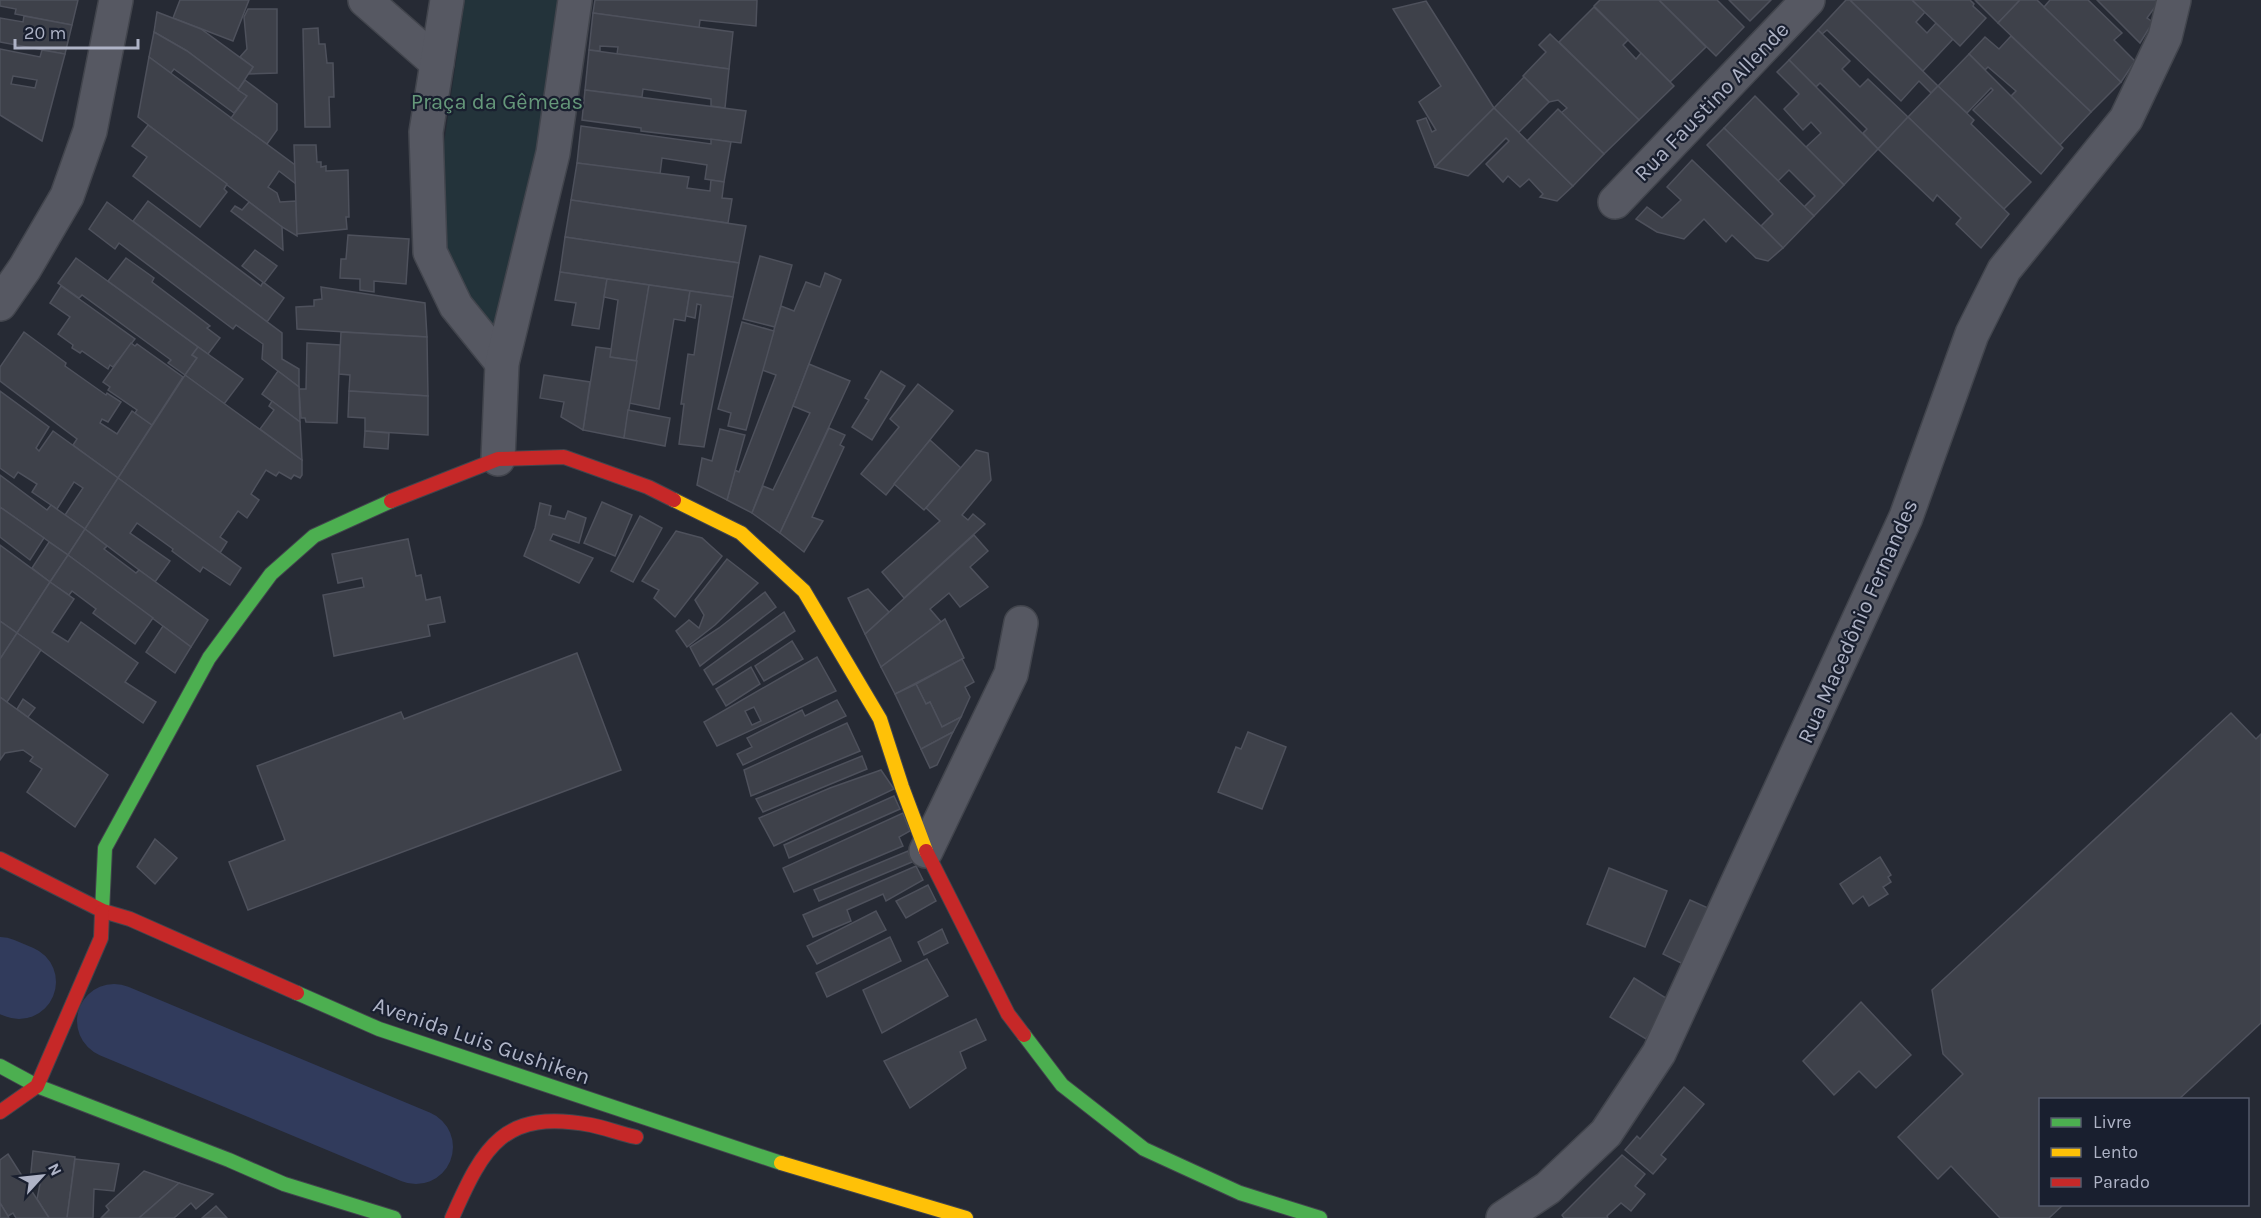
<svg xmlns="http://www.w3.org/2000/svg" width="2261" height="1218" font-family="Karla,sans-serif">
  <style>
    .green { fill: #23333a }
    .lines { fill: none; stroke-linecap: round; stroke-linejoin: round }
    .river { stroke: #313b5c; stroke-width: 74 }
    .building { fill: #3e414a; stroke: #4e515c; stroke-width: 1.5; fill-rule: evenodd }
    .street-casing { stroke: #42454d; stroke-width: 36 }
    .fast-casing { stroke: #42454d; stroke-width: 16 }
    .slow-casing { stroke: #42454d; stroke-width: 16 }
    .jam-casing { stroke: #42454d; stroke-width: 16 }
    .street { stroke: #565862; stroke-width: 33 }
    .fast { stroke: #4caf50; stroke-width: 14 }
    .slow { stroke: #ffc107; stroke-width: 14 }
    .jam { stroke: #c62828; stroke-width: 14 }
    .labels { text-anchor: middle; stroke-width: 4.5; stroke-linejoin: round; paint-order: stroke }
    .park-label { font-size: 22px; fill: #65987a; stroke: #191f2f }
    .street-label { font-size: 22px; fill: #afb4c7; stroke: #191f2f }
  </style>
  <rect width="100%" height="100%" fill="#262a34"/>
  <polygon class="green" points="465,0 558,0 541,132 494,328 465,300 439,242 444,143"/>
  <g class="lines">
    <g class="river">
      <polyline points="0,974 19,982"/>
      <polyline points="114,1021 416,1147"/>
    </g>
  </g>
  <g class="building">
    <polygon points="0,0 78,0 72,25 15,14 16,9 0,6"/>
    <polygon points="180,0 249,0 233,41 173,18"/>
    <polygon points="595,0 757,0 756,26 700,20 699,28 593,13"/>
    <polygon points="1600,0 1659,0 1706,47 1670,82 1594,6"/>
    <polygon points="1659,0 1717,0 1744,27 1716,56"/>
    <polygon points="1729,0 1771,0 1750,21"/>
    <polygon points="1846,0 1850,0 1938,86 1931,93 1919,81 1901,101 1827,30 1822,34 1818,30"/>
    <polygon points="1850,0 1912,0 1925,12 1916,22 1927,33 1936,23 1953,39 1923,71"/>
    <polygon points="1912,0 1970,0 1974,4 1973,6 1986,18 1960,46"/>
    <polygon points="1975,0 2020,0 1998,23"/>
    <polygon points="2020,0 2037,0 2121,82 2091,112 1998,23"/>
    <polygon points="2050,0 2088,0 2122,33 2114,40 2135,61 2121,82 2044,7"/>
    <polygon points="2097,0 2160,0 2147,18 2153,22 2140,43"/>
    <polygon points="1426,1 1494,108 1435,167 1417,121 1426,118 1432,132 1436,130 1419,102 1441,86 1393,9"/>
    <polygon points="1594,7 1628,40 1623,45 1636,59 1641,53 1674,86 1639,120 1559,42"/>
    <polygon points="248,9 277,9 277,73 249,74 253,67 240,57 247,49 244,17"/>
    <polygon points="157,12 201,29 253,67 238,90 187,51 154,32"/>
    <polygon points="593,13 733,32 729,69 617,54 618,47 600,46 600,51 589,50"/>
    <polygon points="24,16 72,25 65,54 0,42 0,18 23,22"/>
    <polygon points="318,28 319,44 325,44 327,63 333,63 334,97 329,97 330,127 305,127 303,29"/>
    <polygon points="1818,30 1850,61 1842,69 1860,87 1868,79 1908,117 1878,149 1863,133 1867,129 1820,83 1816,87 1789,60"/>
    <polygon points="154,32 187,51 247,96 234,113 174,69 171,73 149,57"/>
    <polygon points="1550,34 1639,120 1604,154 1561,113 1567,108 1558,100 1549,102 1523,76 1546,52 1539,45"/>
    <polygon points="2011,36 2091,112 2060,145 2011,96 2016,91 1988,67 1985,70 1969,54 1985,37 1999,49"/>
    <path d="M 0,49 L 40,57 L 42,50 L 65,54 L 42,141 L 0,115 ZM 13,76 L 37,80 L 35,88 L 11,84 Z"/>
    <polygon points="589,50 729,69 725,108 711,106 711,99 643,89 642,97 585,90"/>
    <polygon points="1969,54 2063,148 2041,174 1973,110 1993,90 1991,88 1967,113 1938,86"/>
    <polygon points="149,57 295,165 296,184 279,171 268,187 277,193 280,202 296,201 297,236 282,227 138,117"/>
    <polygon points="1789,60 1878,149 1844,185 1806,147 1821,133 1811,122 1803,130 1784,109 1799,94 1777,72"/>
    <polygon points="1524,77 1549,102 1518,133 1494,108"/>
    <polygon points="245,80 277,104 277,130 267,144 231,118 247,96 238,90"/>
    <polygon points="1938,86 1974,120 1971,124 2031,182 2004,209 1908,117"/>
    <polygon points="585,90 746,111 741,143 641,131 641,128 582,120"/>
    <polygon points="1755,96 1844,185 1814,216 1804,207 1815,196 1789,170 1778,181 1724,128"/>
    <polygon points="1494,108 1573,186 1557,201 1540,197 1543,194 1529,179 1520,187 1508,176 1503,182 1486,164 1509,141 1506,138 1468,176 1435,167"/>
    <polygon points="1558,109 1604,154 1573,186 1527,141"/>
    <polygon points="1908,117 2009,214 1981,248 1956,224 1961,218 1937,195 1933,201 1878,149"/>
    <polygon points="148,125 227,184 224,189 227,192 200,227 133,176 147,157 132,146"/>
    <polygon points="581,126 711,144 711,139 731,142 724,182 705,179 707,165 662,158 660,174 577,163"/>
    <polygon points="1724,128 1814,216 1783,248 1761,226 1773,214 1707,145"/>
    <polygon points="294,145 316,145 317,162 321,162 321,167 326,166 326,171 348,170 349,217 346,217 347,229 297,234"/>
    <polygon points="1692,160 1761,226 1783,248 1768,261 1756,258 1732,235 1726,242 1704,219 1684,239 1657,232 1636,219 1647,207 1662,218 1681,200 1667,187"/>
    <polygon points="577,163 689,177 687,188 710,191 711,180 724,182 722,198 732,199 728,223 571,200"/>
    <polygon points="571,200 746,226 739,263 565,237"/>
    <polygon points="148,201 261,286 263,282 284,298 267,322 133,221"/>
    <polygon points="107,202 282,333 282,359 299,369 299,387 262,359 263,344 236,325 233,329 119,243 115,249 89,229"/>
    <polygon points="249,202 282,227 283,250 231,211 235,206 242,210"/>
    <polygon points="348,235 409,239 406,284 374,281 374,292 360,290 360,279 340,278 341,259 346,259"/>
    <polygon points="565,237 739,263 733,297 560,272"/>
    <polygon points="255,250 277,266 264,283 242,266"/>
    <polygon points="760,256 792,265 775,327 743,319"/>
    <polygon points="76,258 198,347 192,355 197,358 185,375 168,363 171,360 82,295 79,298 58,283"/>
    <polygon points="126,258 154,278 152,282 210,326 207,328 220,338 208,354 108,281"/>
    <polygon points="560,272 607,279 599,329 572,325 576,303 555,300"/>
    <polygon points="825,273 841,280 752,513 727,500 735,470 739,472 776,375 762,370 781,306 794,311 806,282 820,287"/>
    <polygon points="607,279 649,285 637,361 610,357 618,300 604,297"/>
    <polygon points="649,285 690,291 685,321 674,319 659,409 629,403"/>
    <polygon points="61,286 135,339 113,367 110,365 108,369 82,351 80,353 72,348 73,345 58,334 70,317 50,303"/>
    <polygon points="321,287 425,303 427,337 297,329 296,307 314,306 314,300 322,299"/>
    <polygon points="690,291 733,297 704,447 679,444 684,404 681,404 688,354 694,355 701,305 697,304 695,318 686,316"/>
    <polygon points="742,322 774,331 746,430 728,426 731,413 718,409"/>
    <polygon points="24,332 66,363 65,366 106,395 107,393 121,402 108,422 102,419 100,423 117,434 132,411 152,425 118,478 73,445 77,439 0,381 0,367"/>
    <polygon points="341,332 427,337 428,396 349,391 350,375 339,374"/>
    <polygon points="131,343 135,346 137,344 183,377 152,425 135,413 137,410 108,390 110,387 103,382"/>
    <polygon points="307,343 340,345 337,423 306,422 305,418 301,418 299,389 306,389"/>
    <polygon points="198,347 243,379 224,404 185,375 197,358 192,355"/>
    <polygon points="596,347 611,349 610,357 637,361 624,438 583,430"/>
    <polygon points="809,364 850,381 780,533 752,513 763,486 773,490 810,413 793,406"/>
    <polygon points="278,371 299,387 300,422 262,394"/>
    <polygon points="881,371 905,386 872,440 852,427 869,400 865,398"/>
    <polygon points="185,375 302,460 302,475 300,478 294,475 291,479 279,472 276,476 266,470 251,494 259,500 247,518 238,511 220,537 227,542 220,553 118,478"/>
    <polygon points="544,375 590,382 583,430 561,417 564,402 540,398"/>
    <polygon points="918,384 953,411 886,495 861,474 899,427 890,419"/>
    <polygon points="0,391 49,427 36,448 39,451 53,431 118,478 85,529 65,515 83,488 74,482 57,509 32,492 37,484 18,472 14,478 0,468"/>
    <polygon points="349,391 428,396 428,435 365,431 365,418 348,417"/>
    <polygon points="272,401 300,422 302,460 260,429 274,410 269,406"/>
    <polygon points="628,410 670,418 665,446 624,438"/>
    <polygon points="829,428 845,435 840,445 844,447 812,517 823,521 804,552 780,533"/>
    <polygon points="720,429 745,435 727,500 697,485 702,458 712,461"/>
    <polygon points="365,431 389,433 388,449 364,447"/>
    <polygon points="930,440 961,468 924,510 894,484"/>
    <polygon points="976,450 988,453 991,480 962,515 968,520 973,514 985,524 904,598 882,572 940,521 926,508"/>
    <polygon points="0,475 47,510 51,505 85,529 68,555 0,507"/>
    <polygon points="118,478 241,568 230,585 203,567 200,572 172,551 173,549 137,523 130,533 170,561 155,582 85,529"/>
    <polygon points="602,502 632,515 615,556 584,543"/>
    <polygon points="540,503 551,506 549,515 565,519 568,511 586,518 579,543 553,534 550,540 593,558 579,583 524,556 535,528"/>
    <polygon points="0,507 44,538 30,560 0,537"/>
    <polygon points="640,516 662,528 633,582 611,571"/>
    <polygon points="85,529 107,546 104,549 136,573 139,570 208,620 191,647 68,555"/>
    <polygon points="676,531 702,538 722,556 675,617 654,598 659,590 642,581"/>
    <polygon points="974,535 988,551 970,567 988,587 960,607 949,593 930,609 941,622 881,667 865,634"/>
    <polygon points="408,539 416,576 421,575 426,600 440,597 445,622 428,625 430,636 334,656 323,595 364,587 362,578 338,583 332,554"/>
    <polygon points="49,542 68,555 50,582 32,568"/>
    <polygon points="0,545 50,582 17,633 0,621"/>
    <polygon points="68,555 153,618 135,644 93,613 96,609 72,591 69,595 50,582"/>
    <polygon points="727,559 758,583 715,625 687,647 676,631 689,620 699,628 704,615 695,600"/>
    <polygon points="50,582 74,599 52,632 68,642 81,622 138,663 125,682 156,702 143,723 17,633"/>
    <polygon points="868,589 889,612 865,634 848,598"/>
    <polygon points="765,592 776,607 700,666 690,647 719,628"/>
    <polygon points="784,612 795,631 713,685 704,670"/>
    <polygon points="945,619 964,658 895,694 881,667"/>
    <polygon points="0,621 17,633 0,659"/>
    <polygon points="163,626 191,647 175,673 146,652"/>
    <polygon points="17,633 41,650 7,702 0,697 0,659"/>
    <polygon points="792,641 803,659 764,681 755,666"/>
    <polygon points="577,653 621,770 248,910 229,862 285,840 257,766 401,712 404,719"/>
    <path d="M 817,657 L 836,691 L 717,746 L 704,722 ZM 754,707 L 761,721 L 752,725 L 745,711 Z"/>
    <polygon points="962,659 974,682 965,687 970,697 961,717 942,727 930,702 926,704 916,684"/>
    <polygon points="751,667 760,684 726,706 716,689"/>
    <polygon points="916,684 926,704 930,702 942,727 961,717 953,732 921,749 895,694"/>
    <polygon points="0,697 108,775 75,827 27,792 42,769 30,761 33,757 23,750 5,753 0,760"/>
    <polygon points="23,699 35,708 28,717 17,709"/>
    <polygon points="837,700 846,716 743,765 737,754 752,747 747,738 802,710 805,716"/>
    <polygon points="2231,713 2256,739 2261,734 2261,1023 2178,1100 2040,1100 2040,1204 2064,1204 2049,1218 2000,1218 1951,1166 1938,1179 1898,1137 1963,1074 1943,1054 1932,990"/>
    <polygon points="847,723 860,751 751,796 744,770"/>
    <polygon points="953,732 937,765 930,768 921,749"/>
    <polygon points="1248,732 1286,747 1262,809 1218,792 1236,747 1241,749"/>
    <polygon points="862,756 867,769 763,812 756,799"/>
    <polygon points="881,770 894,789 774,846 759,818 830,788"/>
    <polygon points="894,796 900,809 789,858 784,845"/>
    <polygon points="903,813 910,831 899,837 903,846 794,892 783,868"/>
    <polygon points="155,839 177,858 155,884 137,867"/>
    <polygon points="908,851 912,862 819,901 814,890"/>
    <polygon points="1880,857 1891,875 1888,877 1891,882 1883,887 1888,894 1869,906 1863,896 1853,904 1840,884"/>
    <polygon points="916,866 923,880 886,901 883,894 847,910 851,921 813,937 803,915"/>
    <polygon points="1609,868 1667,891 1645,947 1587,924"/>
    <polygon points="928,885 936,901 906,918 896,901"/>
    <polygon points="1690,900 1717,912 1689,967 1663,954"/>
    <polygon points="876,911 886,930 817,964 807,946"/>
    <polygon points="942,929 948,943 924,955 918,942"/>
    <polygon points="890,937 901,961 827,997 816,973"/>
    <polygon points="927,959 948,996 882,1033 863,990"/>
    <polygon points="1634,978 1669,1000 1646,1039 1610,1017"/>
    <polygon points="1861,1002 1911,1055 1876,1088 1859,1071 1834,1095 1803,1061"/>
    <polygon points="976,1019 986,1040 960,1052 966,1068 910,1108 884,1061"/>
    <polygon points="1684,1087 1704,1104 1661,1155 1666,1159 1653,1174 1625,1150 1637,1136 1640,1139"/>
    <polygon points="33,1151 75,1157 67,1218 49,1218 37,1199 40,1184 30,1182"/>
    <polygon points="8,1154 49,1218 16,1218 13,1213 8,1216 0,1203 0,1160"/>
    <polygon points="1622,1155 1645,1174 1635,1186 1645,1194 1631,1211 1621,1203 1607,1216 1608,1218 1564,1218 1562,1215"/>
    <polygon points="75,1159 119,1164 114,1191 94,1189 93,1218 67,1218"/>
    <polygon points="144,1171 179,1183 139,1218 101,1218 109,1210 106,1206"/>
    <polygon points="179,1183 213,1194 196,1209 191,1203 174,1218 139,1218"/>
    <polygon points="0,1203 8,1216 9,1218 0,1218"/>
    <polygon points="216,1206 227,1218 202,1218"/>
  </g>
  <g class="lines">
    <g class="street-casing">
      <g id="street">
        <polyline points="365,0 437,63"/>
        <polyline points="447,0 426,132 430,252 456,306 502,363"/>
        <polyline points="1615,202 1808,0"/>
        <polyline points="0,304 25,268 67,196 90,131 116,0"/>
        <polyline points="498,459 502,363 553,153 575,0"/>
        <polyline points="926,851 1011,674 1021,623"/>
        <polyline points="1503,1218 1548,1188 1606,1133 1659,1053 1906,517 1972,334 2004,270 2126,119 2165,37 2174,0"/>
      </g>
    </g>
    <g class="fast-casing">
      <g id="fast">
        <polyline points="102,912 105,848 209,658 271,574 314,536 391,501"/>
        <polyline points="297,993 379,1029 781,1163"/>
        <polyline points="1024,1035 1062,1085 1144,1149 1240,1193 1320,1218"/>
        <polyline points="0,1066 37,1086 229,1160 284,1184 394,1218"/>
      </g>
    </g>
    <g class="slow-casing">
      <g id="slow">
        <polyline points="674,500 741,533 804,591 880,719 902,787 926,851"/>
        <polyline points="781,1163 966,1218"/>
      </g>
    </g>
    <g class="jam-casing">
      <g id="jam">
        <polyline points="391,501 498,459 564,457 648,487 674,500"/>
        <polyline points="926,851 1008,1014 1024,1035"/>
        <polyline points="0,859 103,911 130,919 297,993"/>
        <polyline points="0,1112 37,1086 101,938 102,912"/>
        <path d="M 452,1218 C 484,1145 504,1109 591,1125 C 606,1128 621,1134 636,1137"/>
      </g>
    </g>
    <use href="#street" class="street"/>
    <use href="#fast" class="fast"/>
    <use href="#slow" class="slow"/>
    <use href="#jam" class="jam"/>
  </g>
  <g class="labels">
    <g class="park-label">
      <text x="497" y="109">Praça da Gêmeas</text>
    </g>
    <g class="street-label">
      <text transform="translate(1711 101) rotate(-46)" y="8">Rua Faustino Allende</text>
      <text transform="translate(1857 621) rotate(-66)" y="8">Rua Macedônio Fernandes</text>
      <text transform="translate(482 1040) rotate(19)" y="8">Avenida Luis Gushiken</text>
    </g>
  </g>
  <rect x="2039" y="1098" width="210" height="108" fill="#191f2f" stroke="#555b6c" stroke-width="1.5"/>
  <rect x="2051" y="1118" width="30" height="9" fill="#4caf50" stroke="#555b6c" stroke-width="1.5"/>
  <text x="2093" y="1128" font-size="18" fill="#afb4c7">Livre</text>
  <rect x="2051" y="1148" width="30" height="9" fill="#ffc107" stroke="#555b6c" stroke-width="1.5"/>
  <text x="2093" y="1158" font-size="18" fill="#afb4c7">Lento</text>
  <rect x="2051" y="1178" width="30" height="9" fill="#c62828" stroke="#555b6c" stroke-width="1.5"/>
  <text x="2093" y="1188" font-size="18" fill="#afb4c7">Parado</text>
  <g transform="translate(42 1176) rotate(63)" stroke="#191f2f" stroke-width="4.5" paint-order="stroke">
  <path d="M0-4.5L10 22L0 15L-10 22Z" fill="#afb4c7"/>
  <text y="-9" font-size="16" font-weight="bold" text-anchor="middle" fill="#afb4c7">N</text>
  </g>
  <path d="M15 39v9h123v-9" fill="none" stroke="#afb4c7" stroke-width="3"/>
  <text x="24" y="39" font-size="18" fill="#afb4c7" stroke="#191f2f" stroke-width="4.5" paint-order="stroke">20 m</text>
</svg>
